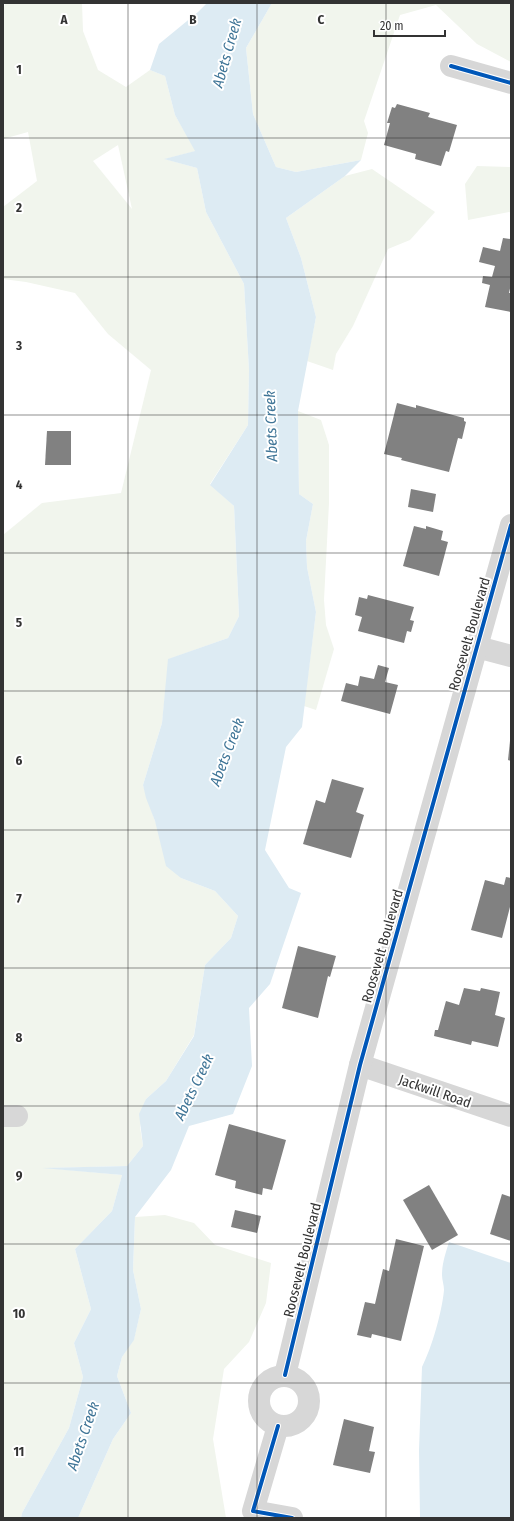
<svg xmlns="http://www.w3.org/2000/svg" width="514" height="1521" font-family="'Fira Sans Condensed',sans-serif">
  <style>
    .green { fill: #f1f5ed; fill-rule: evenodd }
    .water { fill: #ddebf3 }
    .building { fill: #818181 }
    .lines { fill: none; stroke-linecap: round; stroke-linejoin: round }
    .street { stroke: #d7d7d7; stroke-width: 22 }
    .cycleway-casing { stroke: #fff; stroke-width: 6 }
    .cycleway { stroke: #0057b8; stroke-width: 4 }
    .grid { fill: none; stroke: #333; stroke-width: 1; stroke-opacity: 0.55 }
    .labels { text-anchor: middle; stroke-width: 4; stroke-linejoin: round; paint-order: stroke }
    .street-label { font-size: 14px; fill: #333; stroke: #fff }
    .water-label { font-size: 15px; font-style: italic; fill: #3f7597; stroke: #fff }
    .grid-label { font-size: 13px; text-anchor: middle; font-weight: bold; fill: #333; stroke: #fff; stroke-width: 4; stroke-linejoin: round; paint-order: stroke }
  </style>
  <rect width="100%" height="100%" fill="#fff"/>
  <g class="green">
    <path d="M 5,3 L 82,3 L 83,31 L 98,70 L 126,87 L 150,70 L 165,76 L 175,115 L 196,151 L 165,159 L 197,168 L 206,212 L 244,284 L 249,370 L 248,425 L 210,484 L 234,506 L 239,616 L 228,638 L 169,659 L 162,723 L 143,785 L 155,821 L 181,878 L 215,891 L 238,916 L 231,938 L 205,965 L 194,1035 L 166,1081 L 146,1099 L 140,1127 L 143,1146 L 127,1166 L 48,1168 L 122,1175 L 112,1211 L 75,1249 L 91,1309 L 74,1343 L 83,1377 L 69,1428 L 22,1513 L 21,1518 L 3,1518 L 3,535 L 42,503 L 121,493 L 151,370 L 108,334 L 75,293 L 26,282 L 3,279 L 3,207 L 37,181 L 28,132 L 3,139 L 3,13 ZM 118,145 L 132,209 L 93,161 Z"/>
    <polygon points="272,3 511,3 511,62 477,44 436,5 400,15 364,121 368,133 361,160 296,172 276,167 253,114 246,48"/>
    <polygon points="477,166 511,167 511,213 509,212 468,220 465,184"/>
    <polygon points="372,169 435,212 410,240 388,249 353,326 336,354 333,370 307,361 316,317 301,258 286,218 345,176"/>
    <polygon points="298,411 321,420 329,445 329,503 324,600 326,625 334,649 316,710 304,706 316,612 307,567 306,541 313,504 299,494"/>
    <polygon points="165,1215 194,1223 215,1245 271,1263 266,1303 249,1342 224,1369 213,1439 226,1518 78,1518 113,1439 131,1413 117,1376 122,1357 134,1339 141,1309 133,1270 135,1217"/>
  </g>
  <g class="water">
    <polygon points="207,3 272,3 246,48 253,114 276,167 296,172 361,160 345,176 286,218 301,258 316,317 298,411 299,494 313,504 306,541 307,567 316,612 302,727 286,747 265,850 289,888 301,893 270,984 249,1008 252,1066 233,1114 189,1126 171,1170 135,1217 133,1270 141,1309 134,1340 122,1357 117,1376 131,1413 113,1439 78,1518 21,1518 22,1513 69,1428 83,1377 74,1343 91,1309 75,1249 112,1211 122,1175 42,1168 127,1166 143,1146 139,1114 146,1099 166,1081 194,1036 205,965 231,938 238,916 215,891 181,878 166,866 155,821 146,798 143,785 162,723 168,659 228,638 239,616 234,506 210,485 248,425 249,370 244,284 206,212 197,168 164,159 195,151 175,115 165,76 150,70 159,44 198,12"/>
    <path d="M 449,1242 L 511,1263 L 511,1518 L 420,1518 L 419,1450 L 422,1367 C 432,1347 442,1312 444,1290 C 444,1285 442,1280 442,1275 C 442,1263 446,1252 449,1242 Z"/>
  </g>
  <g class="building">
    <polygon points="397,104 430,113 428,117 457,125 449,152 446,151 441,166 415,159 416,154 384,145 390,123 387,123 392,107 395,108"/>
    <polygon points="503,238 511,239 511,284 509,293 511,293 511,312 485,307 490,285 482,283 483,276 492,277 495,266 479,262 483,247 500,251"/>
    <polygon points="397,403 416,408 416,405 464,418 464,421 466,422 462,439 458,438 449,472 401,460 402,458 384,454"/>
    <polygon points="47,431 71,431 71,465 45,465"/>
    <polygon points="411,489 436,494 433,512 408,507"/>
    <polygon points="414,526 426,529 426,526 443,531 441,540 448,542 439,576 403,566"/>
    <polygon points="368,595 414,607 410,620 414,621 411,632 407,631 404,643 358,631 362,617 355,615 359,597 367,599"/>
    <polygon points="378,665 389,668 385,682 398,685 390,714 341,701 346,683 358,686 360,676 374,679"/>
    <polygon points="510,741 511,741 511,761 508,760"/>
    <polygon points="332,779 364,788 356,812 364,815 351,858 303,844 316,800 325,803"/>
    <polygon points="506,877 511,878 511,903 502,938 471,930 485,880 504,885"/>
    <polygon points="298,946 336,956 330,977 328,976 318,1018 282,1008"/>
    <polygon points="464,988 480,991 481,988 500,992 495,1015 505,1018 498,1047 472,1041 471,1045 434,1036 435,1030 438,1030 446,1001 459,1005"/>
    <polygon points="229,1124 286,1140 272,1190 263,1188 262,1195 235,1188 236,1181 215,1175"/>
    <polygon points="429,1185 458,1235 432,1250 403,1200"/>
    <polygon points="502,1194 511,1197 511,1241 490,1234"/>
    <polygon points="235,1210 261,1216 257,1233 231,1227"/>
    <polygon points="396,1239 424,1246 401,1341 372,1334 371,1338 357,1335 365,1302 375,1304 383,1269 389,1271"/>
    <polygon points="344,1419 374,1427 369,1451 375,1452 370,1473 333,1465"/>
  </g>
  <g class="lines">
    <g class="street">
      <polyline points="451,66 511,83"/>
      <polyline points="477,647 511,656"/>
      <polyline points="360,1065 511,1116"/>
      <polyline points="3,1116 17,1116"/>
      <polyline points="285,1375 360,1065 511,525"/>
      <circle cx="284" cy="1401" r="25"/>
      <polyline points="278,1426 253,1511 292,1518"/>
    </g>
    <g class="cycleway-casing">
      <g id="cycleway">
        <polyline points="451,66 511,83"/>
        <polyline points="285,1375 360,1065 511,525"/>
        <polyline points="278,1426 253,1511 292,1518"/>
      </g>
    </g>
    <use href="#cycleway" class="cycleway"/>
  </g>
  <path class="grid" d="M 128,3 L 128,1518M 257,3 L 257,1518M 386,3 L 386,1518M 3,138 L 511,138M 3,277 L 511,277M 3,415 L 511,415M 3,553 L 511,553M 3,691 L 511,691M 3,830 L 511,830M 3,968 L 511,968M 3,1106 L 511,1106M 3,1244 L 511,1244M 3,1383 L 511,1383"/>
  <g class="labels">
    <g class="street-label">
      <text transform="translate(469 634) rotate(-74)" y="5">Roosevelt Boulevard</text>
      <text transform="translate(382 946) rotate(-74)" y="5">Roosevelt Boulevard</text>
      <text transform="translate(435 1091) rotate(19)" y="5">Jackwill Road</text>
      <text transform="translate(302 1260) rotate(-76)" y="5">Roosevelt Boulevard</text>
    </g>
    <g class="water-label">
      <text transform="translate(227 53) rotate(-74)" y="5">Abets Creek</text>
      <text transform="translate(271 426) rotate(-92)" y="5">Abets Creek</text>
      <text transform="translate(227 752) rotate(-69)" y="5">Abets Creek</text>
      <text transform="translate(194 1087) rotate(-64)" y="5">Abets Creek</text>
      <text transform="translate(83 1436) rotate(-71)" y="5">Abets Creek</text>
    </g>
  </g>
  <g class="grid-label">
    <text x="64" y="24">A</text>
    <text x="193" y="24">B</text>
    <text x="321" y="24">C</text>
    <text x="19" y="74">1</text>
    <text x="19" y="212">2</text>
    <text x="19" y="350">3</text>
    <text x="19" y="489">4</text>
    <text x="19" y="627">5</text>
    <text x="19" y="765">6</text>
    <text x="19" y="903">7</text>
    <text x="19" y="1042">8</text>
    <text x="19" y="1180">9</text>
    <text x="19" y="1318">10</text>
    <text x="19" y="1456">11</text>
  </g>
  <rect width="514" height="1521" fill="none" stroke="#333333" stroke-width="8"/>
  <path d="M374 30v6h71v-6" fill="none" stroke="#333333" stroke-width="2"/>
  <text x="380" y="30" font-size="12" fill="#333333" stroke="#ffffff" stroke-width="3" paint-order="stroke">20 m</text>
</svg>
